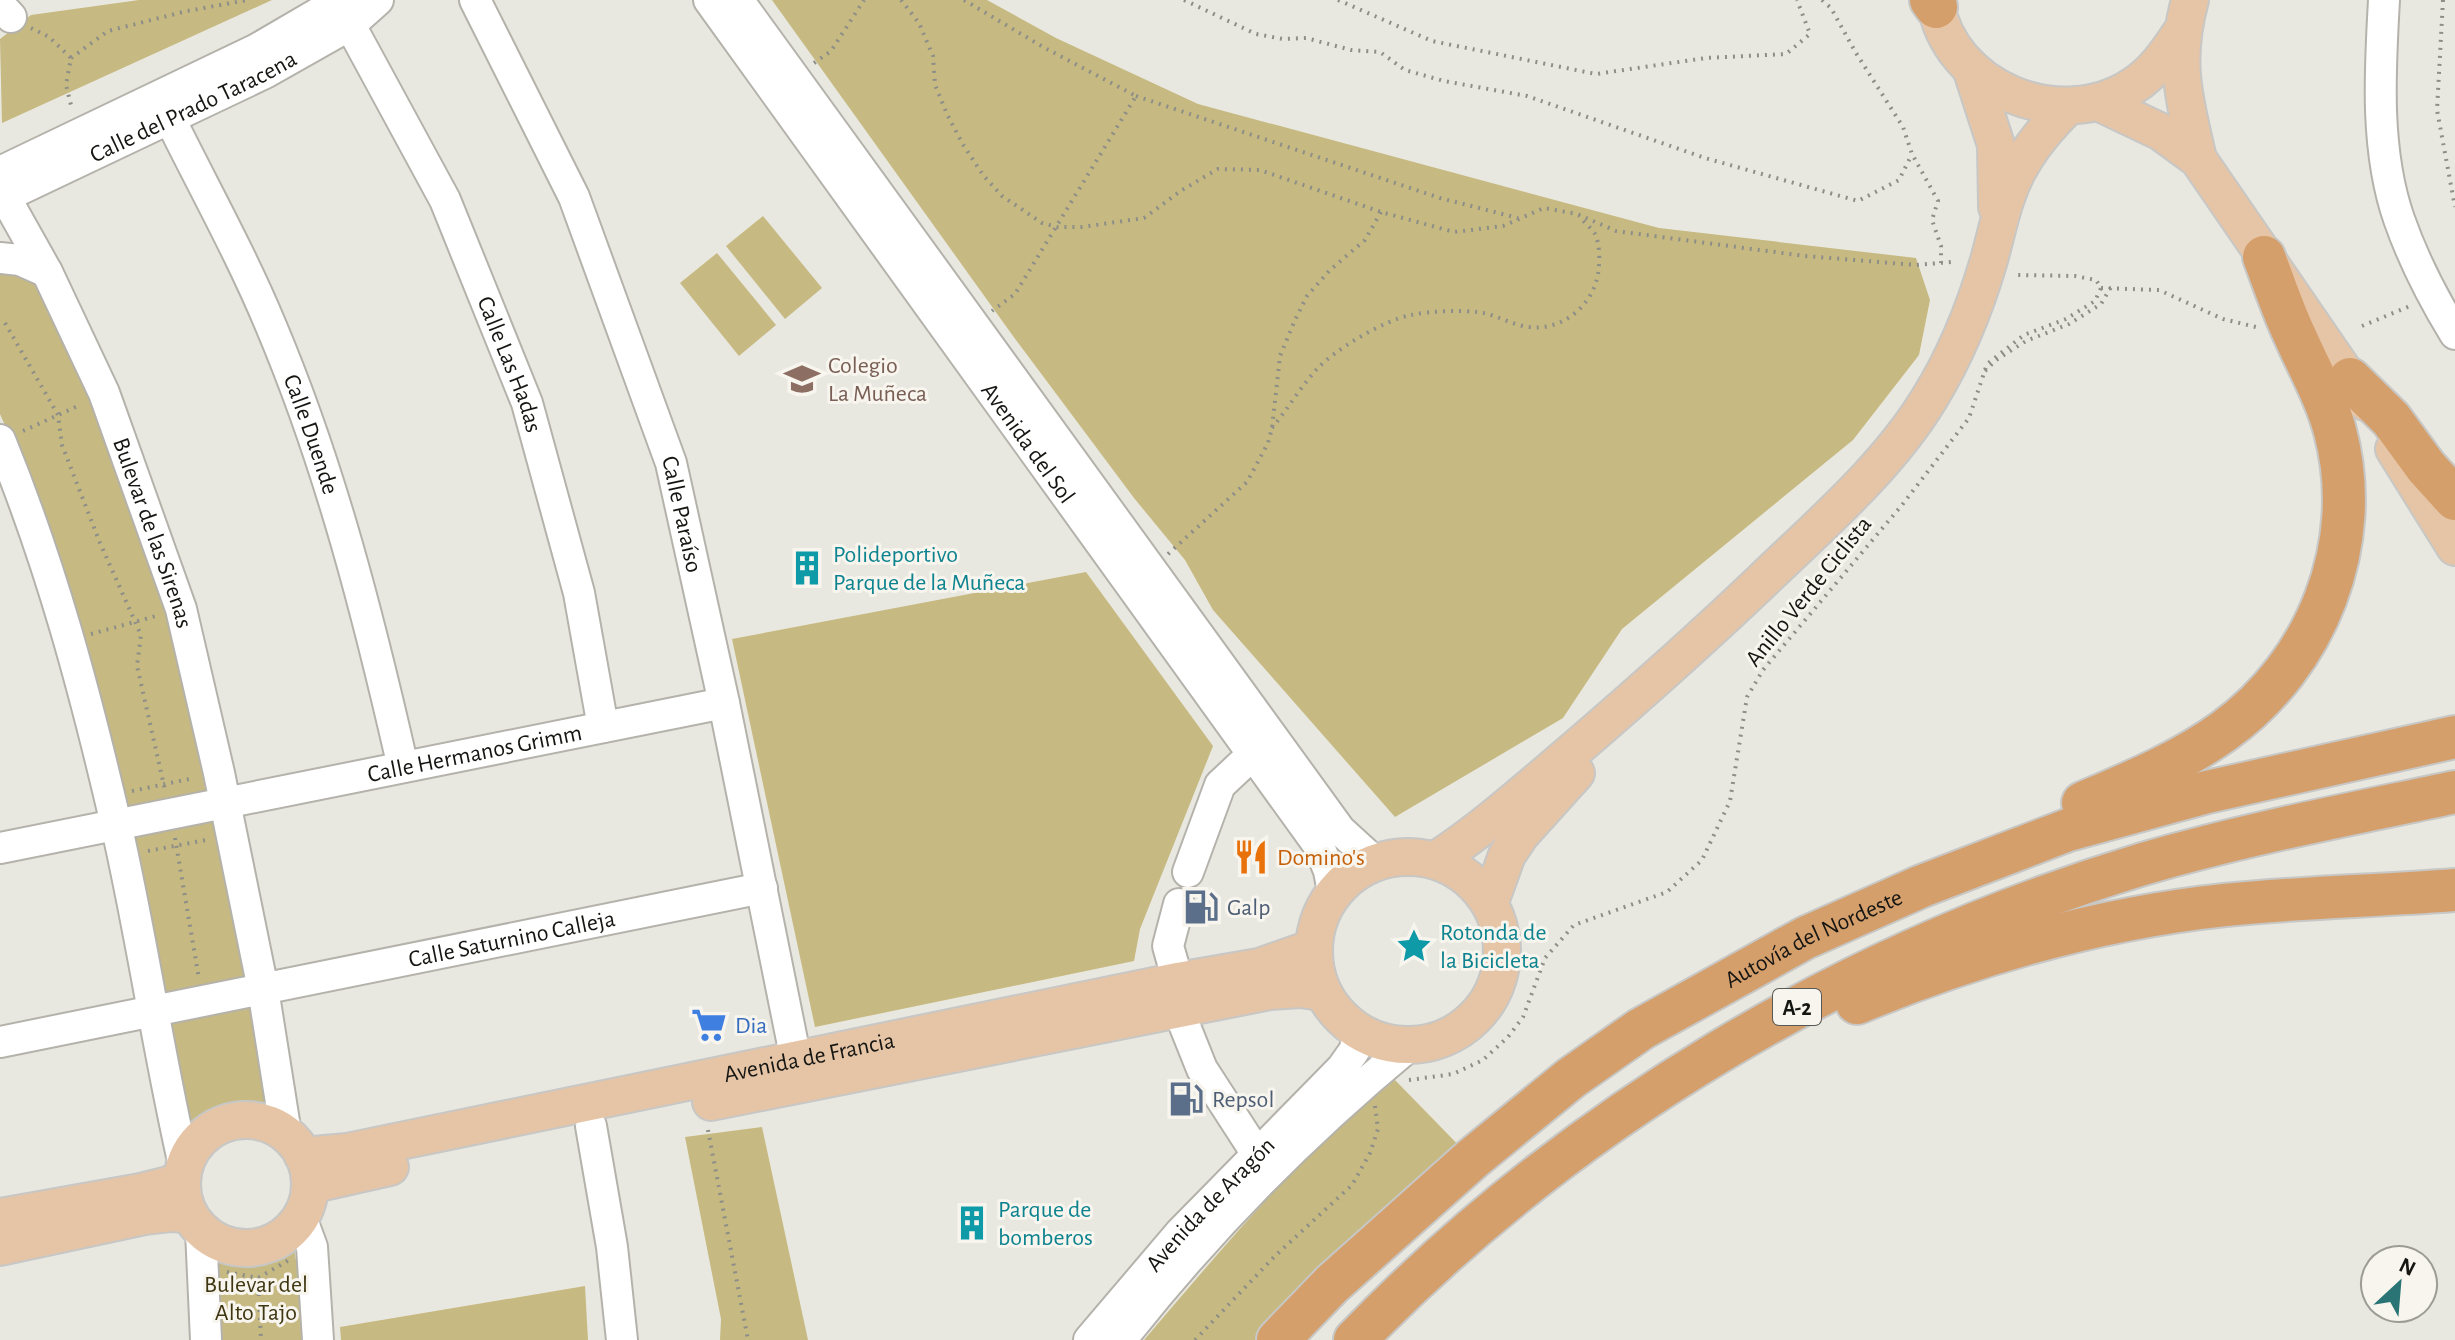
<svg xmlns="http://www.w3.org/2000/svg" width="2455" height="1340" font-family="'Alegreya Sans',sans-serif">
  <style>
    .green { fill: #c6b981 }
    .lines { fill: none; stroke-linecap: round; stroke-linejoin: round }
    .minor-casing { stroke: #b4b2ab; stroke-width: 34 }
    .major-casing { stroke: #c7c7c6; stroke-width: 40 }
    .highway-casing { stroke: #c7c7c6; stroke-width: 46 }
    .path { stroke: #8e8e88; stroke-width: 4; stroke-dasharray: 2 6; stroke-linecap: butt }
    .minor { stroke: #fff; stroke-width: 30 }
    .major { stroke: #e6c5a7; stroke-width: 36 }
    .highway { stroke: #d59f6c; stroke-width: 42 }
    .labels { text-anchor: middle; stroke-width: 6; stroke-linejoin: round; paint-order: stroke }
    .shield { fill: #f7f5ee; stroke: #595854; stroke-width: 2 }
    .shield-label { font-size: 22px; font-weight: bold; fill: #151512 }
    .street-label { font-size: 24px; fill: #151512; stroke: #f7f5ee }
    .education-label { font-size: 24px; fill: #785e54; stroke: #f7f5ee; text-anchor: start }
    .culture-label { font-size: 24px; fill: #0d838f; stroke: #f7f5ee; text-anchor: start }
    .food-label { font-size: 24px; fill: #c56008; stroke: #f7f5ee; text-anchor: start }
    .service-label { font-size: 24px; fill: #4e5e75; stroke: #f7f5ee; text-anchor: start }
    .shop-label { font-size: 24px; fill: #366cbe; stroke: #f7f5ee; text-anchor: start }
    .park-label { font-size: 24px; fill: #3f3612; stroke: #f7f5ee }
  </style>
  <rect width="100%" height="100%" fill="#e9e8e0"/>
  <g class="green">
    <polygon points="139,0 272,0 2,123 0,39 31,15"/>
    <polygon points="772,0 987,0 1056,38 1198,104 1659,228 1916,258 1930,300 1919,355 1853,440 1622,629 1563,718 1395,817 1213,610 1185,560 1134,498 1013,336"/>
    <polygon points="763,216 822,288 785,319 726,246"/>
    <polygon points="717,253 776,325 739,356 680,283"/>
    <polygon points="0,267 39,284 50,304 95,414 149,553 178,642 206,794 124,811 10,437 0,414"/>
    <polygon points="1086,572 1213,746 1140,929 1134,961 815,1027 732,639"/>
    <polygon points="218,819 247,983 160,998 134,835"/>
    <path d="M 256,1007 L 274,1115 C 234,1102 221,1098 189,1130 L 170,1023 Z"/>
    <path d="M 1395,1080 L 1472,1159 L 1278,1340 L 1144,1340 C 1222,1249 1300,1153 1395,1080 Z"/>
    <polygon points="762,1127 808,1340 720,1340 721,1319 685,1137"/>
    <polygon points="291,1229 304,1312 304,1340 212,1340 216,1239"/>
    <polygon points="585,1286 588,1340 341,1340 340,1327"/>
  </g>
  <g class="lines">
    <g class="minor-casing">
      <g id="minor">
        <path id="s1" d="M 475,0 L 574,197 L 671,463 L 724,703 L 796,1060"/>
        <path id="s2" d="M 709,0 L 1319,846 L 1329,871 L 1333,892"/>
        <polyline points="738,0 1340,830 1375,862"/>
        <path d="M 2384,0 C 2380,71 2375,150 2399,219 C 2413,259 2433,298 2455,334"/>
        <polyline points="0,5 11,17"/>
        <path id="s3" d="M 350,25 L 445,200 L 527,403 L 579,593 L 603,727"/>
        <path id="s4" d="M 170,119 C 204,188 242,256 271,326 C 331,468 369,618 403,767"/>
        <polyline points="0,172 257,49 341,0"/>
        <path id="s5" d="M 5,197 L 47,272 L 104,393 L 181,609 L 219,773 L 263,989 L 286,1134"/>
        <path id="s6" d="M 0,199 L 265,73 L 350,25 L 378,0"/>
        <polyline points="0,258 20,260 47,272"/>
        <path d="M 0,440 C 52,567 85,691 116,824 C 142,937 158,1052 184,1165"/>
        <path id="s7" d="M 0,848 L 724,703"/>
        <polyline points="1188,872 1220,785 1253,754"/>
        <polyline points="1178,981 1168,946 1179,904"/>
        <polyline points="1178,1009 1202,1069 1257,1154"/>
        <path id="s8" d="M 0,1042 L 762,888"/>
        <polyline points="591,1126 612,1247 622,1340"/>
        <polyline points="301,1217 312,1247 318,1340"/>
        <polyline points="201,1231 206,1340"/>
        <path id="s9" d="M 1089,1340 L 1180,1233 L 1342,1068 L 1354,1051 L 1360,1033"/>
        <path d="M 1121,1340 C 1205,1233 1304,1133 1409,1046"/>
      </g>
    </g>
    <g class="major-casing">
      <g id="major">
        <path d="M 1935,0 C 1948,89 2060,134 2133,86 C 2155,72 2168,52 2182,31"/>
        <path d="M 2190,0 C 2173,62 2184,98 2198,159"/>
        <polyline points="1971,68 1996,145 1997,207"/>
        <polyline points="2098,102 2161,132 2198,159 2365,402"/>
        <polyline points="2394,449 2455,547"/>
        <circle cx="1408" cy="951" r="94"/>
        <path d="M 1436,860 C 1485,828 1528,789 1573,751 C 1637,696 1700,640 1762,581 C 1820,525 1887,468 1929,399 C 1955,357 1975,308 1989,260 C 1998,228 2004,192 2022,163 C 2034,142 2050,124 2067,107"/>
        <polyline points="1490,902 1507,855 1521,834 1576,773"/>
        <polyline points="711,1102 1270,991 1300,989 1322,992"/>
        <circle cx="246" cy="1184" r="64"/>
        <path id="s10" d="M 303,1156 L 347,1152 L 1178,981 L 1259,967 L 1313,948"/>
        <polyline points="310,1185 390,1167"/>
        <polyline points="0,1217 141,1192 169,1185 182,1178"/>
        <polyline points="0,1247 145,1216 171,1213 189,1214"/>
      </g>
    </g>
    <g class="highway-casing">
      <g id="highway">
        <polyline points="1931,0 1936,7"/>
        <polyline points="2350,379 2391,419 2426,467 2455,499"/>
        <path d="M 2083,803 C 2132,782 2181,762 2224,731 C 2317,664 2365,544 2335,431 C 2326,397 2309,368 2295,336 C 2283,311 2274,283 2264,257"/>
        <path d="M 1857,1003 C 1973,955 2100,918 2225,905 C 2302,897 2378,896 2455,890"/>
        <path id="s11" d="M 1278,1340 L 1332,1284 L 1472,1159 L 1571,1078 L 1641,1029 L 1805,938 L 1922,886 L 2068,830 L 2207,792 L 2455,737"/>
        <path d="M 1355,1340 C 1571,1117 1846,954 2143,864 C 2245,834 2351,814 2455,792"/>
      </g>
    </g>
    <g class="path">
      <polyline points="901,0 919,23 933,56 935,85 947,114 962,143 983,175 1002,196 1042,223 1057,227 1082,227 1144,218 1182,190 1218,169 1260,170 1381,212 1454,232 1503,226 1544,208 1577,214 1616,231 1805,256 1916,265 1951,262"/>
      <polyline points="964,0 1043,47 1136,96 1015,294 992,311"/>
      <polyline points="1184,0 1256,34 1283,39 1306,38 1351,50 1380,52 1405,70 1444,81 1527,96 1705,158 1858,201 1899,180 1912,154"/>
      <polyline points="1338,0 1432,41 1596,74 1706,58 1786,54 1810,34 1797,0"/>
      <polyline points="1822,0 1831,8 1856,53 1903,127 1912,154 1938,201 1932,220 1941,246 1941,263"/>
      <polyline points="2443,0 2437,110 2455,207"/>
      <polyline points="31,28 49,37 71,58 66,85 72,109"/>
      <polyline points="71,58 108,31 187,11 248,0"/>
      <polyline points="814,63 831,51 864,0"/>
      <polyline points="1136,96 1440,198 1518,218"/>
      <polyline points="2101,288 2159,290 2223,319 2256,327"/>
      <polyline points="5,323 58,415 62,445 100,543 141,635 137,666 165,790"/>
      <polyline points="2362,326 2410,306"/>
      <polyline points="1985,371 1996,360 2026,341 2069,324 2101,304 2111,287"/>
      <path d="M 1272,428 C 1287,410 1300,388 1316,370 C 1334,350 1384,320 1411,315 C 1431,311 1458,310 1478,312 C 1493,314 1505,321 1519,325 C 1552,335 1586,314 1596,282 C 1600,270 1601,246 1595,234 C 1591,228 1584,222 1579,216"/>
      <polyline points="23,431 80,405"/>
      <polyline points="1168,554 1247,482 1268,443 1272,428 1280,356 1295,320 1307,296 1330,270 1365,240 1381,212"/>
      <polyline points="91,634 156,616"/>
      <polyline points="132,791 194,778"/>
      <polyline points="175,838 199,979"/>
      <polyline points="148,851 206,840"/>
      <polyline points="1409,1080 1453,1074 1483,1060 1508,1037 1523,1017 1545,958 1574,925 1667,892 1702,860 1730,801 1747,697 1763,670 1902,505 1969,418 1987,364 2024,335 2066,319 2095,301 2101,288 2096,280 2075,276 2015,275"/>
      <polyline points="708,1130 748,1340"/>
      <polyline points="227,1272 258,1278 289,1260"/>
      <polyline points="258,1278 261,1340"/>
      <polyline points="1195,1340 1275,1256 1352,1185 1370,1153 1378,1129 1375,1106"/>
    </g>
    <use href="#minor" class="minor"/>
    <use href="#major" class="major"/>
    <use href="#highway" class="highway"/>
  </g>
  <defs>
    <g id="school-bare" transform="scale(2.76)"><path d="M0-5L7-2L0 1L-7-2ZM-4 1L0 2.5L4 1V4Q0 6-4 4Z" fill="#8d6e63" stroke="#f7f5ee" stroke-width="2.5" paint-order="stroke"/></g>
    <g id="building-bare" transform="scale(2.76)"><path d="M-4-6H4V6H1V3H-1V6H-4ZM-2.5-4.3h1.7v1.8h-1.7ZM.8-4.3h1.7v1.8H.8ZM-2.5-1h1.7V.8h-1.7ZM.8-1h1.7V.8H.8Z" fill="#0f9aa8" stroke="#f7f5ee" stroke-width="2.5" paint-order="stroke"/></g>
    <g id="restaurant-bare" transform="scale(2.76)"><path d="M-5-6h1v4h1v-4h1v4h1v-4h1v5L-1.5 .5V6h-2V.5L-5-1ZM5-6V6H3V1.5H1.5Q1.5-4 5-6Z" fill="#e8710a" stroke="#f7f5ee" stroke-width="2.5" paint-order="stroke"/></g>
    <g id="fuel-bare" transform="scale(2.76)"><path d="M-5.5-6h7V0h2V4h1.3V-2.5L3-4.5l.8-.8L6-3V5H2.5V1h-1V6h-7ZM-4.2-4.7v3.2H.2V-4.7Z" fill="#5c6f8a" stroke="#f7f5ee" stroke-width="2.5" paint-order="stroke"/></g>
    <g id="sight-bare" transform="scale(2.76)"><path d="M0-6L1.8-2.2L6-1.7L2.9 1.2L3.7 5.4L0 3.3L-3.7 5.4L-2.9 1.2L-6-1.7L-1.8-2.2Z" fill="#0f9aa8" stroke="#f7f5ee" stroke-width="2.5" paint-order="stroke"/></g>
    <g id="supermarket-bare" transform="scale(2.76)"><path d="M-6-5.5h2.5l.6 2H6L4.5 2H-2.5L-4.4-4H-6ZM-1.5 3.2a1.3 1.3 0 1 0 .1 0ZM3 3.2a1.3 1.3 0 1 0 .1 0Z" fill="#3f7fe0" stroke="#f7f5ee" stroke-width="2.5" paint-order="stroke"/></g>
  </defs>
  <g fill-rule="evenodd">
    <use href="#school-bare" x="802" y="379"/>
    <use href="#building-bare" x="807" y="568"/>
    <use href="#restaurant-bare" x="1251" y="857"/>
    <use href="#fuel-bare" x="1201" y="907"/>
    <use href="#sight-bare" x="1414" y="946"/>
    <use href="#supermarket-bare" x="709" y="1025"/>
    <use href="#fuel-bare" x="1186" y="1099"/>
    <use href="#building-bare" x="972" y="1223"/>
  </g>
  <g class="labels">
    <rect class="shield" x="1773" y="989" width="48" height="36" rx="6"/>
    <g class="shield-label">
      <text x="1797" y="1015">A-2</text>
    </g>
    <g class="street-label">
      <text dy="8" stroke="none"><textPath href="#s6" startOffset="214">Calle del Prado Taracena</textPath></text>
      <text dy="8" stroke="none"><textPath href="#s3" startOffset="376">Calle Las Hadas</textPath></text>
      <text dy="8" stroke="none"><textPath href="#s4" startOffset="346">Calle Duende</textPath></text>
      <text dy="8" stroke="none"><textPath href="#s2" startOffset="546">Avenida del Sol</textPath></text>
      <text dy="8" stroke="none"><textPath href="#s1" startOffset="556">Calle Paraíso</textPath></text>
      <text dy="8" stroke="none"><textPath href="#s5" startOffset="368">Bulevar de las Sirenas</textPath></text>
      <text transform="translate(1808 591) rotate(-51)" y="8">Anillo Verde Ciclista</text>
      <text dy="8" stroke="none"><textPath href="#s7" startOffset="484">Calle Hermanos Grimm</textPath></text>
      <text dy="8" stroke="none"><textPath href="#s11" startOffset="674">Autovía del Nordeste</textPath></text>
      <text dy="8" stroke="none"><textPath href="#s8" startOffset="522">Calle Saturnino Calleja</textPath></text>
      <text dy="8" stroke="none"><textPath href="#s10" startOffset="516">Avenida de Francia</textPath></text>
      <text dy="8" stroke="none"><textPath href="#s9" startOffset="182">Avenida de Aragón</textPath></text>
    </g>
    <g class="education-label">
      <text x="828" y="373">Colegio<tspan x="828" dy="28">La Muñeca</tspan></text>
    </g>
    <g class="culture-label">
      <text x="833" y="562">Polideportivo<tspan x="833" dy="28">Parque de la Muñeca</tspan></text>
      <text x="1440" y="940">Rotonda de<tspan x="1440" dy="28">la Bicicleta</tspan></text>
      <text x="998" y="1217">Parque de<tspan x="998" dy="28">bomberos</tspan></text>
    </g>
    <g class="food-label">
      <text x="1277" y="865">Domino's</text>
    </g>
    <g class="service-label">
      <text x="1227" y="915">Galp</text>
      <text x="1212" y="1107">Repsol</text>
    </g>
    <g class="shop-label">
      <text x="735" y="1033">Dia</text>
    </g>
    <g class="park-label">
      <text x="256" y="1292">Bulevar del<tspan x="256" dy="28">Alto Tajo</tspan></text>
    </g>
  </g>
  <g transform="translate(2399 1284) rotate(26)"><circle r="38" fill="#f7f5ee" stroke="#9d9b96" stroke-width="2"/>
  <path d="M0-6L14 30L0 20L-14 30Z" fill="#2a7475"/>
  <text y="-12" font-size="22" font-weight="bold" text-anchor="middle" fill="#151512">N</text>
  </g>
</svg>
